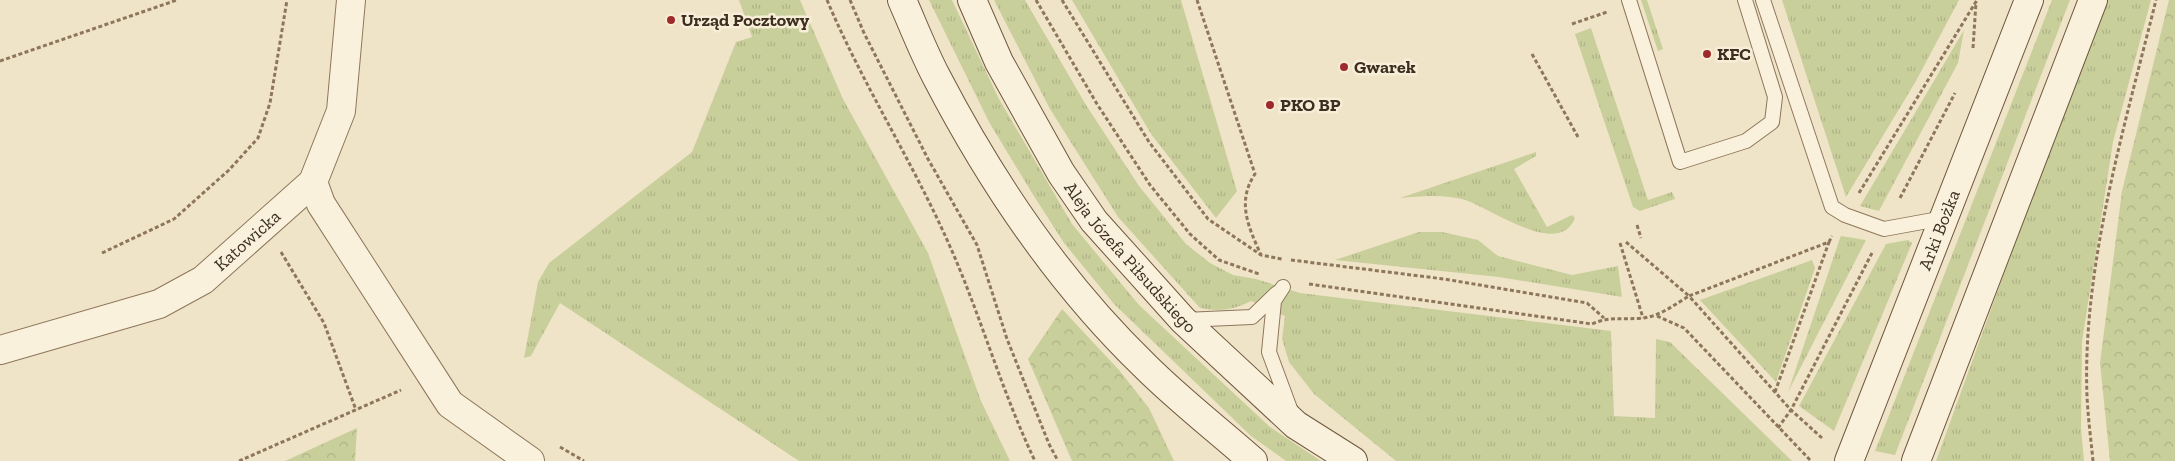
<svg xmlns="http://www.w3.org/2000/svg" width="2175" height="461" font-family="'Zilla Slab',serif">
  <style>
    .grass { fill: url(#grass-tufts) }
    .forest { fill: url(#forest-crowns) }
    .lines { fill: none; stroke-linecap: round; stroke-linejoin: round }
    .lane-casing { stroke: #8d765c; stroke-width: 16 }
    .street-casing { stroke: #8d765c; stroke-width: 30 }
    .secondary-casing { stroke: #6f573f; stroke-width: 30 }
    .path { stroke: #8d765c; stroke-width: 3; stroke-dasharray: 4 2.5; stroke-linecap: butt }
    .lane { stroke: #faf1dc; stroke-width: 14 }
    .street { stroke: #faf1dc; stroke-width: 28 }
    .secondary { stroke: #faf1dc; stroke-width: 28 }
    .poi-dot { fill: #9e2a2b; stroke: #f7eed8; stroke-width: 2 }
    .labels { text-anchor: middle; stroke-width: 5; stroke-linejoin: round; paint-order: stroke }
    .poi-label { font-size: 18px; font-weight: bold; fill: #3d2e20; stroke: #f7eed8; text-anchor: start }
    .street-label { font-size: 18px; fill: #3d2e20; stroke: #f7eed8 }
  </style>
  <defs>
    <pattern id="grass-tufts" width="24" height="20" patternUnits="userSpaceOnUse" patternTransform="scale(1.25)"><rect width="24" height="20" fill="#c9cf9b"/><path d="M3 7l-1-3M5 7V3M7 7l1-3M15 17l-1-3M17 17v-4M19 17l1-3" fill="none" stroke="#aeb285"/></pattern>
    <pattern id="forest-crowns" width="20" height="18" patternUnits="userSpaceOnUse" patternTransform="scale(1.25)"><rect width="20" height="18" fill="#c9cf9b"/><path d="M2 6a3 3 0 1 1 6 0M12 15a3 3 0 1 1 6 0" fill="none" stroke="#aeb285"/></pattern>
  </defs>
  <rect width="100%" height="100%" fill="#f0e4c8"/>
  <g class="grass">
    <polygon points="739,0 800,0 843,99 928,253 981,401 1010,461 799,461 560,303 531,356 524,358 538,282 549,263 692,152 736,42 752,37"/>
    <polygon points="929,0 952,0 999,99 1072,224 1139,305 1270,427 1321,461 1286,461 1251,436 1114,304 1064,243 1032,193 989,122"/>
    <path d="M 994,0 L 1025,0 L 1086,105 L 1139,186 L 1186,244 L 1210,263 L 1233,275 L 1256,279 L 1300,293 L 1611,331 L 1614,416 L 1655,418 L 1656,339 L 1670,342 L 1792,461 L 1396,461 L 1314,394 L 1289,362 L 1282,339 L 1285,316 L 1251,301 C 1233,310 1220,312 1200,308 L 1118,217 L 1050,109 Z"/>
    <polygon points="1072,0 1181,0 1237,191 1216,218 1151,134"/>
    <polygon points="1641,0 1647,0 1663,49 1658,51"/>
    <polygon points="1782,0 1959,0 1916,81 1846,197"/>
    <polygon points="2052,0 2070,0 1895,455 1875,451"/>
    <polygon points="2103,0 2151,0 2113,142 2082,342 2081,428 2084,461 1936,461"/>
    <polygon points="1591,28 1648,200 1672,192 1675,199 1640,211 1633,207 1575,34"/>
    <polygon points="1964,30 1958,63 1879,211 1860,206"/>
    <path d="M 1536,152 L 1536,156 L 1514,169 L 1547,227 L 1572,215 L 1575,218 C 1559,259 1491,208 1465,200 C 1444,194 1422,196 1400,198 Z"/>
    <polygon points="1419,232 1442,232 1478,240 1498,256 1572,275 1618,266 1622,297 1499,277 1335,260"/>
    <polygon points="1841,236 1866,240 1788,392 1840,238"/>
    <polygon points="1908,240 1912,243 1834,431 1799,406 1886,244"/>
    <polygon points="1812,260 1815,268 1776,382 1700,300"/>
  </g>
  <g class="forest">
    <polygon points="2169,0 2175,0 2175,461 2110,461 2100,363 2122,191"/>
    <polygon points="1062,309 1119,370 1149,408 1174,461 1072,461 1028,359"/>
    <polygon points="357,428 355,461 285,461"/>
  </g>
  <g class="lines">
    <g class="lane-casing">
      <g id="lane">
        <polyline points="1629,0 1680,162 1746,141 1772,122 1775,97 1745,0"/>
        <polyline points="1763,0 1832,207 1845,215 1884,229 1944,218"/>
        <polyline points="1283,287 1274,301 1269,352 1292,414"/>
        <polyline points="1184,320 1252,317 1277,293"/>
      </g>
    </g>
    <g class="street-casing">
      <g id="street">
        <polyline points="313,182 321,204 450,404 530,461"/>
        <path id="s1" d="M 0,350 L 159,304 L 203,280 L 313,182 L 341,111 L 351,0"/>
      </g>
    </g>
    <g class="secondary-casing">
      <g id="secondary">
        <path d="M 902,0 C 913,25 923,51 936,76 C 991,182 1059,283 1145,366 C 1179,400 1218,430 1253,461"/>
        <path id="s2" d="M 972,0 L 999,62 L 1061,173 L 1094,221 L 1183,320 L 1296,425 L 1353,461"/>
        <path id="s3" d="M 1849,461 L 2029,0"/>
        <polyline points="1916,461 2093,0"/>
      </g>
    </g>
    <g class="path">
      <path d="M 827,0 C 862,83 911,159 948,242 C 980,313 1001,390 1035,461"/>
      <polyline points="850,0 864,33 928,159 977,245 1007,339 1049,444 1058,461"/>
      <polyline points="1036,0 1097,104 1150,185 1190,234 1219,260 1259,274"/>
      <polyline points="1062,0 1149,142 1208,219 1261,255"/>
      <path d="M 1197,0 L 1255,174 C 1236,202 1249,228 1261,255 L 1282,259"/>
      <polyline points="1572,24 1607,12"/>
      <polyline points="1973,48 1976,2"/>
      <polyline points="1532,54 1578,137"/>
      <polyline points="0,61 177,0"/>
      <polyline points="1859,193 1977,0"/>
      <polyline points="1900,198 1955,93"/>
      <polyline points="1637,225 1641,238"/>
      <polyline points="1620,243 1643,318"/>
      <polyline points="281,252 324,323 356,410"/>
      <polyline points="102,253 174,219 229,170 258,138 270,103 287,0"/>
      <polyline points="1291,260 1444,279 1587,303 1604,318"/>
      <path d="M 1309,284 L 1592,324 C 1609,316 1624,320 1643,318 C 1660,316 1674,305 1689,296 L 1626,242"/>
      <polyline points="1657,316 1684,328 1811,461"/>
      <polyline points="1775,392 1829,242"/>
      <polyline points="1778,428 1791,410 1872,253"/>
      <polyline points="1822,438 1791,410 1689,296 1829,242 1832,236"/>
      <polyline points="560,447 584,461"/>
      <polyline points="239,461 401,390"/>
      <path d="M 2093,461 C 2091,440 2088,418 2087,396 C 2082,267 2125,125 2156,0"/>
    </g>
    <use href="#lane" class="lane"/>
    <use href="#street" class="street"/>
    <use href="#secondary" class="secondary"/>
  </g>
  <g class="poi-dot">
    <circle cx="671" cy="20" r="5"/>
    <circle cx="1707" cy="54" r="5"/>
    <circle cx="1344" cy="67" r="5"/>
    <circle cx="1270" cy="105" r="5"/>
  </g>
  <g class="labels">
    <g class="poi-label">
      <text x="681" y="26">Urząd Pocztowy</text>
      <text x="1717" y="60">KFC</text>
      <text x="1354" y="73">Gwarek</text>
      <text x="1280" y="111">PKO BP</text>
    </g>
    <g class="street-label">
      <text dy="6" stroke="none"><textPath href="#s3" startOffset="248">Arki Bożka</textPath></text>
      <text dy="6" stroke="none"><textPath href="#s1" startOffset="275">Katowicka</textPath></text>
      <text dy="6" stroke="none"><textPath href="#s2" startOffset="304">Aleja Józefa Piłsudskiego</textPath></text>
    </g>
  </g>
</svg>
